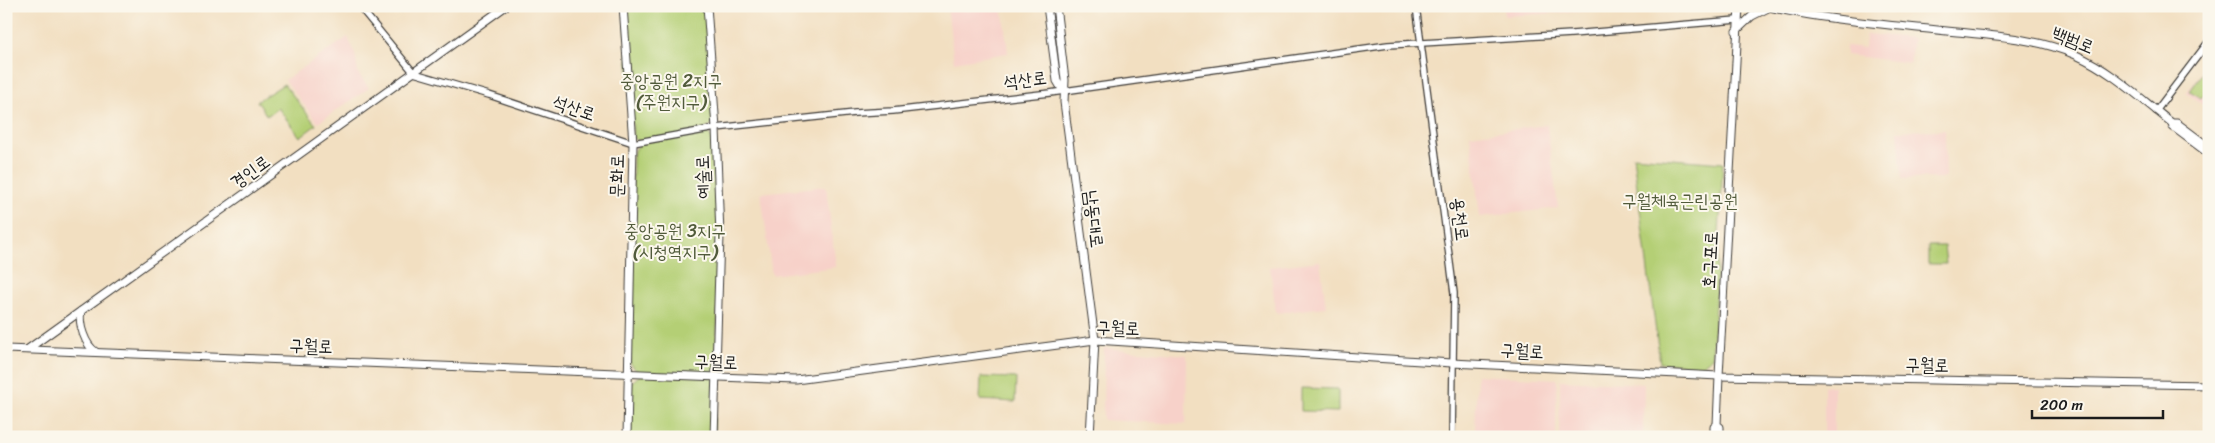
<svg xmlns="http://www.w3.org/2000/svg" width="2215" height="443" font-family="Sriracha,'Poor Story',sans-serif">
  <style>
    .built { fill: #f7d1c9 }
    .green { fill: #b4cf75; stroke: #687648 }
    .lines { fill: none; stroke-linecap: round; stroke-linejoin: round }
    .minor-casing { stroke: #3c3935; stroke-width: 8 }
    .major-casing { stroke: #3c3935; stroke-width: 9 }
    .minor { stroke: #fff; stroke-width: 5.5 }
    .major { stroke: #fff; stroke-width: 7 }
    .labels { text-anchor: middle; stroke-width: 4; stroke-linejoin: round; paint-order: stroke }
    .street-label { font-size: 18px; fill: #1c1c1c; stroke: #fbf7ec }
    .park-label { font-size: 18px; fill: #515b3b; stroke: #fbf7ec }
  </style>
  <rect width="100%" height="100%" fill="#fbf7ec"/>
  <filter id="ink" filterUnits="userSpaceOnUse"><feTurbulence type="fractalNoise" baseFrequency=".02" numOctaves="2"/><feDisplacementMap in="SourceGraphic" scale="10" xChannelSelector="R" yChannelSelector="G"/><feConvolveMatrix kernelMatrix="1 2 1 2 8 2 1 2 1" color-interpolation-filters="sRGB"/></filter>
  <filter id="wash" filterUnits="userSpaceOnUse"><feTurbulence type="fractalNoise" baseFrequency=".0096" numOctaves="4" result="noise"/><feDisplacementMap in="SourceGraphic" scale="20" xChannelSelector="R" yChannelSelector="G"/><feGaussianBlur stdDeviation="1.12" result="paint"/><feColorMatrix in="noise" values="0 0 0 0 0 0 0 0 0 0 0 0 0 0 0 0 0 1.4 0 .05"/><feComposite in="paint" operator="in"/></filter>
  <g filter="url(#wash)">
    <rect width="100%" height="100%" fill="#f2dfc1"/>
    <g class="built">
      <polygon points="947,6 1002,6 1008,53 954,62"/>
      <polygon points="1310,6 1381,6 1382,10 1348,12 1324,8 1310,9"/>
      <polygon points="1504,6 1591,6 1589,11 1504,16"/>
      <polygon points="1866,34 1913,38 1910,63 1846,55 1846,46 1865,48"/>
      <polygon points="348,37 355,54 358,73 369,88 318,123 285,80"/>
      <polygon points="2209,63 2209,109 2186,93"/>
      <polygon points="1547,125 1558,208 1480,217 1470,135"/>
      <polygon points="1945,130 1946,178 1902,179 1898,131"/>
      <polygon points="826,186 836,267 772,275 761,193"/>
      <polygon points="1320,261 1326,307 1276,313 1270,267"/>
      <polygon points="1104,348 1187,355 1186,424 1103,420"/>
      <polygon points="1477,375 1557,379 1556,436 1475,433"/>
      <polygon points="1560,380 1644,384 1643,437 1559,436"/>
      <rect x="1824" y="386" width="10" height="51"/>
      <polygon points="1103,431 1176,435 1176,437 1103,437"/>
    </g>
    <g class="green">
      <polygon points="624,6 707,6 715,121 705,130 716,142 720,226 716,369 707,377 716,377 714,437 627,437 628,385 640,375 629,362 633,154 640,142 633,138"/>
      <polygon points="2203,72 2209,75 2205,84 2209,86 2209,90 2201,98 2190,91"/>
      <polygon points="284,84 316,125 300,137 278,108 267,116 257,101"/>
      <polygon points="1633,156 1723,163 1712,357 1702,366 1660,363"/>
      <polygon points="1928,246 1944,246 1946,264 1928,264"/>
      <polygon points="981,377 1016,378 1015,402 980,400"/>
      <polygon points="1301,388 1338,389 1338,412 1301,411"/>
    </g>
  </g>
  <g filter="url(#ink)">
    <g class="lines">
      <g class="minor-casing">
        <g id="minor">
          <polyline points="359,6 414,73 489,95 633,143 716,128 855,113 893,111 1050,93 1388,45 1572,34 1737,20"/>
          <polyline points="1416,6 1454,293 1452,437"/>
          <polyline points="2156,111 2209,41"/>
        </g>
      </g>
      <g class="major-casing">
        <g id="major">
          <polyline points="623,6 633,143 627,437"/>
          <polyline points="707,6 716,128 720,235 714,437"/>
          <polyline points="1047,6 1057,81 1063,91"/>
          <polyline points="1056,6 1065,80 1064,102 1095,340 1090,437"/>
          <path d="M 1765,6 C 1828,21 1893,25 1957,32 C 1998,36 2039,39 2076,55 C 2112,71 2142,100 2172,123 L 2177,123 L 2209,147"/>
          <polyline points="1736,31 1752,16 1770,7"/>
          <polyline points="2172,123 2173,127 2209,154"/>
          <path d="M 81,311 C 78,324 85,345 96,352"/>
          <polyline points="6,349 796,380 1095,340 1452,363 1719,376 2209,385"/>
          <polyline points="28,349 506,6"/>
          <polyline points="1714,437 1714,427 1717,425"/>
          <polyline points="1720,437 1720,427 1717,425 1719,376 1739,6"/>
        </g>
      </g>
      <use href="#minor" class="minor"/>
      <use href="#major" class="major"/>
    </g>
  </g>
  <g class="labels">
    <g class="street-label">
      <text transform="translate(2073 40) rotate(22)" y="6">백범로</text>
      <text transform="translate(1025 80) rotate(-7)" y="6">석산로</text>
      <text transform="translate(574 108) rotate(19)" y="6">석산로</text>
      <text transform="translate(250 172) rotate(-36)" y="6">경인로</text>
      <text transform="translate(617 176) rotate(-89)" y="6">문화로</text>
      <text transform="translate(703 177) rotate(-92)" y="6">예술로</text>
      <text transform="translate(1094 219) rotate(83)" y="6">남동대로</text>
      <text transform="translate(1460 219) rotate(83)" y="6">용천로</text>
      <text transform="translate(1710 260) rotate(-87)" y="6">호구포로</text>
      <text transform="translate(1118 328) rotate(2)" y="6">구월로</text>
      <text transform="translate(311 346) rotate(2)" y="6">구월로</text>
      <text transform="translate(1522 351) rotate(3)" y="6">구월로</text>
      <text transform="translate(716 362) rotate(2)" y="6">구월로</text>
      <text transform="translate(1927 365) rotate(1)" y="6">구월로</text>
    </g>
    <g class="park-label">
      <text x="671" y="87">중앙공원 2지구<tspan x="671" dy="21">(주원지구)</tspan></text>
      <text x="1680" y="207">구월체육근린공원</text>
      <text x="675" y="237">중앙공원 3지구<tspan x="675" dy="21">(시청역지구)</tspan></text>
    </g>
  </g>
  <rect width="2215" height="443" fill="none" stroke="#fbf7ec" stroke-width="25"/>
  <path d="M2032 410v8h131v-8" fill="none" stroke="#1c1c1c" stroke-width="2.5"/>
  <text x="2040" y="410" font-size="15" fill="#1c1c1c" stroke="#fbf7ec" stroke-width="4" paint-order="stroke">200 m</text>
</svg>
